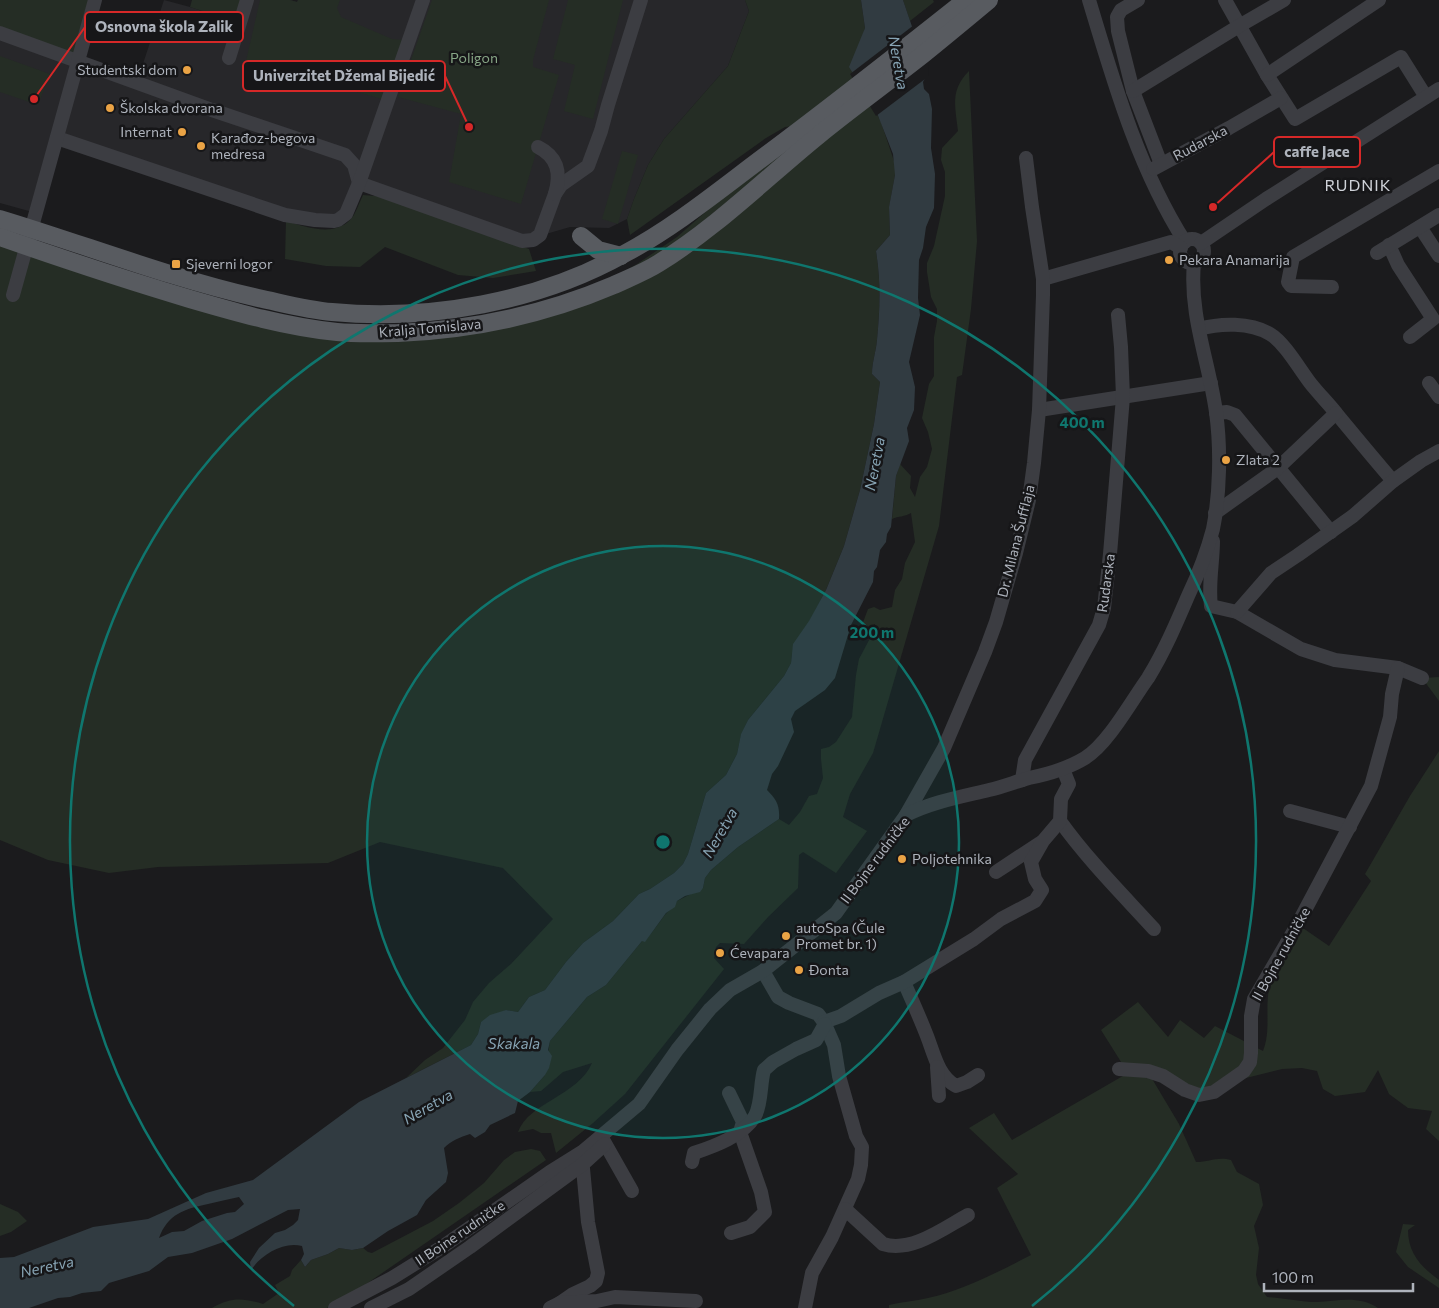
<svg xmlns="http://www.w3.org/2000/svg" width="1439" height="1308" font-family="Commissioner,sans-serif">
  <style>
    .built { fill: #27272a }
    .green { fill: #252d25 }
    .water { fill: #313b41; fill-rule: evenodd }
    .pier { fill: #1b1b1d }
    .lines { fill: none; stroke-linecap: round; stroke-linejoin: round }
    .minor { stroke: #3c3d42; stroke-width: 14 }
    .major { stroke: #585b60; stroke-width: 18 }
    .ring { fill: none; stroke: #0f766e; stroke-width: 2.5 }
    .poi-dot { fill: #eaa345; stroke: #161618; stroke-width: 2 }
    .labels { text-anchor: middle; stroke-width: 5; stroke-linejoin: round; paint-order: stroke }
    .park-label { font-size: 14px; fill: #87a586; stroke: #161618 }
    .poi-label { font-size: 14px; fill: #aeb3bc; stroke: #161618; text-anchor: start }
    .street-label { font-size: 14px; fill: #aeb3bc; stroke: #161618 }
    .water-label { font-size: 15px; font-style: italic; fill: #87a4b4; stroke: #161618 }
    .quarter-label { font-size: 16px; letter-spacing: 1px; fill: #cfd2d8; stroke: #161618 }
    .centre { fill: #0f766e; stroke: #161618; stroke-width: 2.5 }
    .ring-label { font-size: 15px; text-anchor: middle; font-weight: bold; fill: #0f766e; stroke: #161618; stroke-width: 5; stroke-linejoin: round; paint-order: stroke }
    .leader { fill: none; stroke: #d62828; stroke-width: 2 }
    .callout-dot { fill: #d62828; stroke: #161618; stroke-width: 2 }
    .callout { fill: #161618; stroke: #d62828; stroke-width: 2 }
    .callout-label { font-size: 15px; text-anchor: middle; font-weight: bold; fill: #aeb3bc }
  </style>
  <rect width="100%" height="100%" fill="#1b1b1d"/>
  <polygon class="built" points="164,0 190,7 239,23 247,0 290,0 297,2 298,0 745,0 749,11 728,66 664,139 648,165 634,199 627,219 609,228 570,227 522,241 359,183 346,214 315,220 57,138 36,213 0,203 0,33 137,82"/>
  <g class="green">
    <polygon points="0,0 95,0 79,61 0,33"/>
    <polygon points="192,0 247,0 239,23 190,7"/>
    <polygon points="260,0 290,0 297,2 298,0 340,0 337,8 341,17 392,39 404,40 382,99 246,61"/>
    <polygon points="432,0 549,0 533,60 533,67 559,75 521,204 449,182 461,114 398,97"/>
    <polygon points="568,0 623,0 593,119 564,111 575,65 553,59"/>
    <polygon points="745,0 861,0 865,28 861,41 860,85 809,124 785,127 766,138 630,235 627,219 634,199 648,165 664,139 728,66 749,11"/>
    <polygon points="903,0 933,0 934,2 910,21"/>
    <polygon points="0,56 50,74 38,105 0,92"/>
    <path d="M 969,71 L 977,241 L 971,309 L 962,375 L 957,377 L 939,526 L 873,753 L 850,794 L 843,817 L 867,831 L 836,873 L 803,852 L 799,855 L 798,888 L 768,917 L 744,944 L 720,943 L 716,947 L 714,958 L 724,969 L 625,1094 L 593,1123 L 556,1153 L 551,1133 L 541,1133 L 533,1129 L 518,1132 C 529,1102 578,1096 592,1063 L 563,1072 L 541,1091 L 530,1092 L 545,1075 L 550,1041 L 587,997 L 606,985 L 642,941 L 645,941 C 652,933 658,924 664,916 C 669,910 674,908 677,901 L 703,888 L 705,878 L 711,870 L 738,847 L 779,819 L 789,825 L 800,812 L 809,796 L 817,794 L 823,778 L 821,759 L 821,749 L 829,747 L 836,742 L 852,717 L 856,675 L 859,659 L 875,629 L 875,624 L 868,629 L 862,625 L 868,609 L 874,607 L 880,610 L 892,607 L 895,590 L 902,579 L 905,563 L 915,542 L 911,513 C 904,517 899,516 892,519 L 896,476 L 900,464 L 911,476 L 910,488 L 915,497 L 920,477 L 927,467 L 932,449 L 928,432 L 922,418 L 929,384 L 934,376 L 934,337 L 937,321 L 937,309 L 931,297 L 927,272 L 927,263 L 934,246 L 945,196 L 945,172 L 941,160 L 942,148 L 958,131 C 955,106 950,90 969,71 Z"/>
    <path d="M 868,97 L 881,122 L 895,164 L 895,175 L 889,208 L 890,235 L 876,251 C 881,282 880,308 877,340 C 876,352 872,362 872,374 L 880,382 L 874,424 L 860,490 L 844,546 L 826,590 L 792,654 L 791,663 L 784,676 L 748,720 L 741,735 L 737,754 L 726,775 L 706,793 L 688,854 L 683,864 L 674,873 L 650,889 L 639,894 L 613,921 L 583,943 L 566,962 L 545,990 L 529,997 L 518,1012 L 506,1010 L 481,1022 L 478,1034 L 471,1045 L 406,1078 L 425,1060 L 443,1048 L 465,1020 L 473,1002 L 489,983 L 511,964 L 553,919 L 503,868 L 380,842 L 328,863 L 158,867 L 109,873 L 48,860 L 0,840 L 0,237 L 266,320 L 442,329 L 631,277 Z"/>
    <polygon points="811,129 813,133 701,223 646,264 603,283 637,264 677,237 710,208"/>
    <polygon points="622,151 638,155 618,224 602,219"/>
    <path d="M 363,195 L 387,197 L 529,249 L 536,271 L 493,278 L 458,275 L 385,247 L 360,267 L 326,266 L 285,259 L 286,221 C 306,227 333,237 350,220 C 356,214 359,203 363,195 Z"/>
    <polygon points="1439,677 1439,701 1422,678"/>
    <path d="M 1439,751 L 1439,1141 L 1426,1129 L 1432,1111 L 1408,1108 L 1389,1094 L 1378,1070 L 1365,1092 L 1335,1096 L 1323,1089 L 1317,1071 L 1302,1068 L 1282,1069 L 1230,1082 L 1199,1095 L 1148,1072 L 1179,1124 L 1196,1162 C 1209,1162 1218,1156 1231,1160 L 1237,1172 L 1259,1184 L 1263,1205 L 1254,1226 L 1259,1248 L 1256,1275 L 1258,1284 L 1267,1297 C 1283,1298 1301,1302 1317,1302 C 1338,1301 1359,1295 1378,1308 L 889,1308 L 889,1305 C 902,1302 915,1301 928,1298 C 964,1290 998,1272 1031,1255 L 997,1188 L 1018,1174 L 969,1128 L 994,1113 L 1012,1140 L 1128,1073 L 1101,1030 L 1138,1002 L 1168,1037 L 1180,1020 L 1204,1038 L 1215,1026 L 1263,1051 C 1271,1031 1265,1010 1269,989 C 1274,967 1289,946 1300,926 L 1329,946 L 1371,881 L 1365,874 L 1410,796 Z"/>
    <path d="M 531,1149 L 540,1151 L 546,1160 L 343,1300 L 327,1308 L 212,1308 C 232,1297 242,1298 263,1304 L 279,1293 L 275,1285 L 290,1276 L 292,1270 L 301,1260 L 305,1267 L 311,1260 L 328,1254 L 339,1248 L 352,1250 L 363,1248 L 368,1252 L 372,1253 L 433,1221 L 459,1203 L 484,1183 L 504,1160 L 515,1152 Z"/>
    <polygon points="0,1204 18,1212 27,1221 11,1232 0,1236"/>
    <path d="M 1403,1224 L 1415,1225 L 1408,1230 C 1408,1253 1421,1267 1439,1280 L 1439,1288 L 1408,1267 L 1396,1252 Z"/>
  </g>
  <path class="water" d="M 861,0 L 903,0 L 925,65 L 926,76 L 923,82 L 924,89 L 929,94 L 932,109 L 931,148 L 935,174 L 934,208 L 926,227 L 923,248 L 919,260 L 918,298 L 920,315 L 909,362 L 915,387 L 914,410 L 907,428 L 909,441 L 896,476 L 891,527 L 887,534 L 886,542 L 880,550 L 877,567 L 874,571 L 873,582 L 851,625 L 835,678 L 825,690 L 795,711 L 791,719 L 794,732 L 778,766 L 772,774 L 767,790 C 776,799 780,805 779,819 L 738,847 L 711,870 L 705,878 L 703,888 L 700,892 L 685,896 L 677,901 L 675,907 L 666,913 L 645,942 L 642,941 L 606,985 L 587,997 L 550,1041 L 548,1050 L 552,1056 L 549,1068 L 545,1075 L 530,1092 L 518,1101 L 515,1113 L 490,1125 L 485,1132 L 475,1138 L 470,1134 C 460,1137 451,1141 444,1148 L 448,1173 L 446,1182 L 426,1200 L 417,1215 L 388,1231 L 363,1248 L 352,1250 L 339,1248 L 328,1254 L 311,1260 L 305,1267 L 301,1260 L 304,1254 L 302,1246 C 283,1241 261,1255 251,1270 L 250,1262 L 259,1248 L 275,1233 L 285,1230 L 293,1225 L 298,1220 L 300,1209 L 288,1210 L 232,1239 L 192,1253 L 168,1257 L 149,1271 L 109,1283 L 101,1291 L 82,1293 L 70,1297 L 58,1298 L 29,1308 L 0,1308 L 0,1258 L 14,1257 L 93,1227 L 148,1219 L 206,1193 L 253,1180 L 359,1102 L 471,1045 L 478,1034 L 481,1022 L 490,1015 L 506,1010 L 518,1012 L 529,997 L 545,990 L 566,962 L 583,943 L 613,921 L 639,894 L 650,889 L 674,873 L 683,864 L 688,854 L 706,793 L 726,775 L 737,754 L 741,734 L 748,720 L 784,676 L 791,663 L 793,644 L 809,621 L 826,590 L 844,546 L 860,490 L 874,424 L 880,382 L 872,374 C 872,362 876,352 877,340 C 880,309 881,282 876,251 L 890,235 L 889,207 L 895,175 L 893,154 L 875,108 L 849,67 L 865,28 ZM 239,1197 L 244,1204 L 235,1212 L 227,1213 L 202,1221 L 184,1231 L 172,1232 L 159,1238 C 168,1214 184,1209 208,1204 C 218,1202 228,1199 239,1197 Z"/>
  <polygon class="pier" points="914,25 928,64 929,76 876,116 850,74"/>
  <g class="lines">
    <g class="minor">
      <path d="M 1089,0 C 1114,83 1138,168 1185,242"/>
      <polyline points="1138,0 1121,10 1117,17 1118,31 1133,91 1161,164"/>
      <polyline points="1225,0 1267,75 1295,119 1401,57 1426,97"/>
      <polyline points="0,33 212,110 345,155 354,165 359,183 522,241 533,240 540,235 555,194 561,185 588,166 601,131 608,105 641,0"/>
      <polyline points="229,58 247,0"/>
      <polyline points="1267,75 1379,0"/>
      <polyline points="1133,91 1239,26 1284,0"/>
      <polyline points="57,138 285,215 315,220 334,221 338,220 346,214 359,183 423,0"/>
      <path d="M 538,147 C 558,157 561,174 555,194"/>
      <polyline points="1153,169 1229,128 1281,98"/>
      <polyline points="1420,227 1439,256"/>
      <circle cx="1192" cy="251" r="12"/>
      <polyline points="1201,243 1266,199 1439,89"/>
      <polyline points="1389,245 1398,265 1433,319 1410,337"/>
      <polyline points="1377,253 1439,215"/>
      <polyline points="1043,279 1171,242 1181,248"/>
      <polyline points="1332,287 1291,286 1288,282 1293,257 1439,171"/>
      <polyline points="13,295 95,0"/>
      <path d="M 1199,329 C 1220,323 1250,322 1270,334 C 1285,343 1300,370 1311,384 C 1319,394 1328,403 1336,413 C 1355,436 1374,459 1393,481"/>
      <polyline points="1429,383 1439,397"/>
      <polyline points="1039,410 1211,383"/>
      <polyline points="1216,413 1227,412 1235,415 1331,532"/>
      <polyline points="1215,513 1278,468 1336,413"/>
      <path d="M 1213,541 C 1213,562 1208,585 1211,606 L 1237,612 L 1301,649 L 1335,660 L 1398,668 L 1422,678"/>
      <polyline points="1237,612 1271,573 1298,555 1353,516 1393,481 1421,461 1439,451"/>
      <polyline points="1022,780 1025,760 1099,625 1104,608 1110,554 1123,397 1121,347 1118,315"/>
      <polyline points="1290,811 1350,827"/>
      <polyline points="906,815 944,748 985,652 996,622 1016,553 1029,500 1034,463 1039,410 1043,295 1043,279 1032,207 1026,158"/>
      <path d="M 1060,821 C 1088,860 1122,894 1154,929"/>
      <polyline points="996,872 1040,843"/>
      <polyline points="763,971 778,997 789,1003 818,1014 824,1022 834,1045 839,1076 856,1136 862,1147 861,1165 858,1179 832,1237 812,1273 805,1308"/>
      <path d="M 904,982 C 912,1000 920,1018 927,1036 C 934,1054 938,1076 956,1086 L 967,1082 L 978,1075"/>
      <polyline points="824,1022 841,1016 879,993 904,982 974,939 1001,919 1035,901 1042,890 1035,879 1031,862 1043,841 1060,821 1061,799 1069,784 1063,769"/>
      <polyline points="937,1067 939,1096"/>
      <polyline points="1119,1069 1148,1071 1163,1076 1185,1090 1199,1095 1214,1092 1244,1071 1250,1062 1251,1053 1251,1016 1254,999 1296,927 1371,786 1390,717 1392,694 1398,668"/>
      <polyline points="729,1093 743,1122 740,1132 761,1192 765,1212 750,1227 731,1233"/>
      <polyline points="602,1138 632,1191"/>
      <path d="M 692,1162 L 694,1153 C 715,1146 743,1136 755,1116 C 762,1103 760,1084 764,1070 L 773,1062 L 796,1049 L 816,1040 L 825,1024"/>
      <path d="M 845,1209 L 883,1244 C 912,1253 944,1228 968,1215"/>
      <polyline points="560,1303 573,1294 590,1286 596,1281 598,1273 588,1222 582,1158"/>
      <path d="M 335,1308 L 392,1278 L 442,1247 L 550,1172 L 582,1152 L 639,1104 L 677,1050 L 710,1009 L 730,990 L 763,971 L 836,913 L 906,815 C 932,802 960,797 989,790 C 1002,787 1015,782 1029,778 C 1049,774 1067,769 1085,758 C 1108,744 1132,700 1148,678 C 1164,652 1176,624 1188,596 C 1198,575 1207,552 1213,529 C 1220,494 1221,448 1216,412 C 1209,362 1189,314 1194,263"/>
      <polyline points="371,1308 409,1289 470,1247 583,1164 605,1144"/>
      <polyline points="550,1308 560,1303 597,1301 615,1297 696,1301"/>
    </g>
    <g class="major">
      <path d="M 0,219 C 86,245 170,278 258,298 C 282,303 307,310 332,312 C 430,321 538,302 624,254 C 673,228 717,192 761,159 C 831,107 898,54 966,0"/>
      <polyline points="581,236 598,250 621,256"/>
      <path d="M 0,237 C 63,259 126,280 190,299 C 238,313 287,327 337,332 C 357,334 377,333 398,333 C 471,330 546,314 614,285 C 629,278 645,272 659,263 C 717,227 766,178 819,135 C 851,109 884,85 916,60 C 941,40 965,20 989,0"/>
    </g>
  </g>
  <circle cx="663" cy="842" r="296" fill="#0f766e" fill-opacity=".12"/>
  <g class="ring">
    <circle cx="663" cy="842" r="296"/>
    <path d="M294 1306A593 593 0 1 1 1032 1306"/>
  </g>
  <g class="poi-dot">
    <circle cx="187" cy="70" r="5"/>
    <circle cx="110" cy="108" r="5"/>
    <circle cx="182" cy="132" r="5"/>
    <circle cx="201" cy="146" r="5"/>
    <circle cx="1169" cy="260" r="5"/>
    <rect x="171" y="259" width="10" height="10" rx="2.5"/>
    <circle cx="1226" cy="460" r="5"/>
    <circle cx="902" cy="859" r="5"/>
    <circle cx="786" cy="936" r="5"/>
    <circle cx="720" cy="953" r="5"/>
    <circle cx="799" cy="970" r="5"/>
  </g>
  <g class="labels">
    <g class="park-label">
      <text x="474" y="63">Poligon</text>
    </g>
    <g class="poi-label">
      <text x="177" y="75" text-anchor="end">Studentski dom</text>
      <text x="120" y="113">Školska dvorana</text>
      <text x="172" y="137" text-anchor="end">Internat</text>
      <text x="211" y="143">Karađoz-begova<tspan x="211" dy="16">medresa</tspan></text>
      <text x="1179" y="265">Pekara Anamarija</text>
      <text x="186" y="269">Sjeverni logor</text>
      <text x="1236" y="465">Zlata 2</text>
      <text x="912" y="864">Poljotehnika</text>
      <text x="796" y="933">autoSpa (Čule<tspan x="796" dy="16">Promet br. 1)</tspan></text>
      <text x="730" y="958">Ćevapara</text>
      <text x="809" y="975">Đonta</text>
    </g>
    <g class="street-label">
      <text transform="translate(1200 143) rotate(-28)" y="5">Rudarska</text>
      <text transform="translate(430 328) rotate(-5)" y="5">Kralja Tomislava</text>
      <text transform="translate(1016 541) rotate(-76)" y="5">Dr. Milana Šufflaja</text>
      <text transform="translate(1106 583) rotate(-82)" y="5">Rudarska</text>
      <text transform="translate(875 860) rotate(-53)" y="5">II Bojne rudničke</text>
      <text transform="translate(1281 954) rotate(-61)" y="5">II Bojne rudničke</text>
      <text transform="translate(460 1233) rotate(-34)" y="5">II Bojne rudničke</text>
    </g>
    <g class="water-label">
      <text transform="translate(898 63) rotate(80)" y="5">Neretva</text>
      <text transform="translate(875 464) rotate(-79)" y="5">Neretva</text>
      <text transform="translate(720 833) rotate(-60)" y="5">Neretva</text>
      <text x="514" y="1049">Skakala</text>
      <text transform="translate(428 1107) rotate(-30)" y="5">Neretva</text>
      <text transform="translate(47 1267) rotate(-12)" y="5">Neretva</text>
    </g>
    <g class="quarter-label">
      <text x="1358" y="191">RUDNIK</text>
    </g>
  </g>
  <circle cx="663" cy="842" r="8" class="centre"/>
  <g class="ring-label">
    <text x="1082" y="428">400 m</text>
    <text x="872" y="638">200 m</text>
  </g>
  <path class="leader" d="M34 99L85 27M469 127L445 76M1213 207L1274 152"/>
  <g class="callout-dot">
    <circle cx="34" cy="99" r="5"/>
    <circle cx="469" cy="127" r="5"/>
    <circle cx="1213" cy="207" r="5"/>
  </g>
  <g class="callout">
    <rect x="85" y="12" width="158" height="30" rx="5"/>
    <rect x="243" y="61" width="202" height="30" rx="5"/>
    <rect x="1274" y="137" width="86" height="30" rx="5"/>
  </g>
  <g class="callout-label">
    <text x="164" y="32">Osnovna škola Zalik</text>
    <text x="344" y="81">Univerzitet Džemal Bijedić</text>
    <text x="1317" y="157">caffe Jace</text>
  </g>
  <path d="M1264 1283v8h149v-8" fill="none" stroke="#aeb3bc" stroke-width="2.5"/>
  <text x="1272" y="1283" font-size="15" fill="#aeb3bc" stroke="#161618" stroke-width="4" paint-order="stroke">100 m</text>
</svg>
